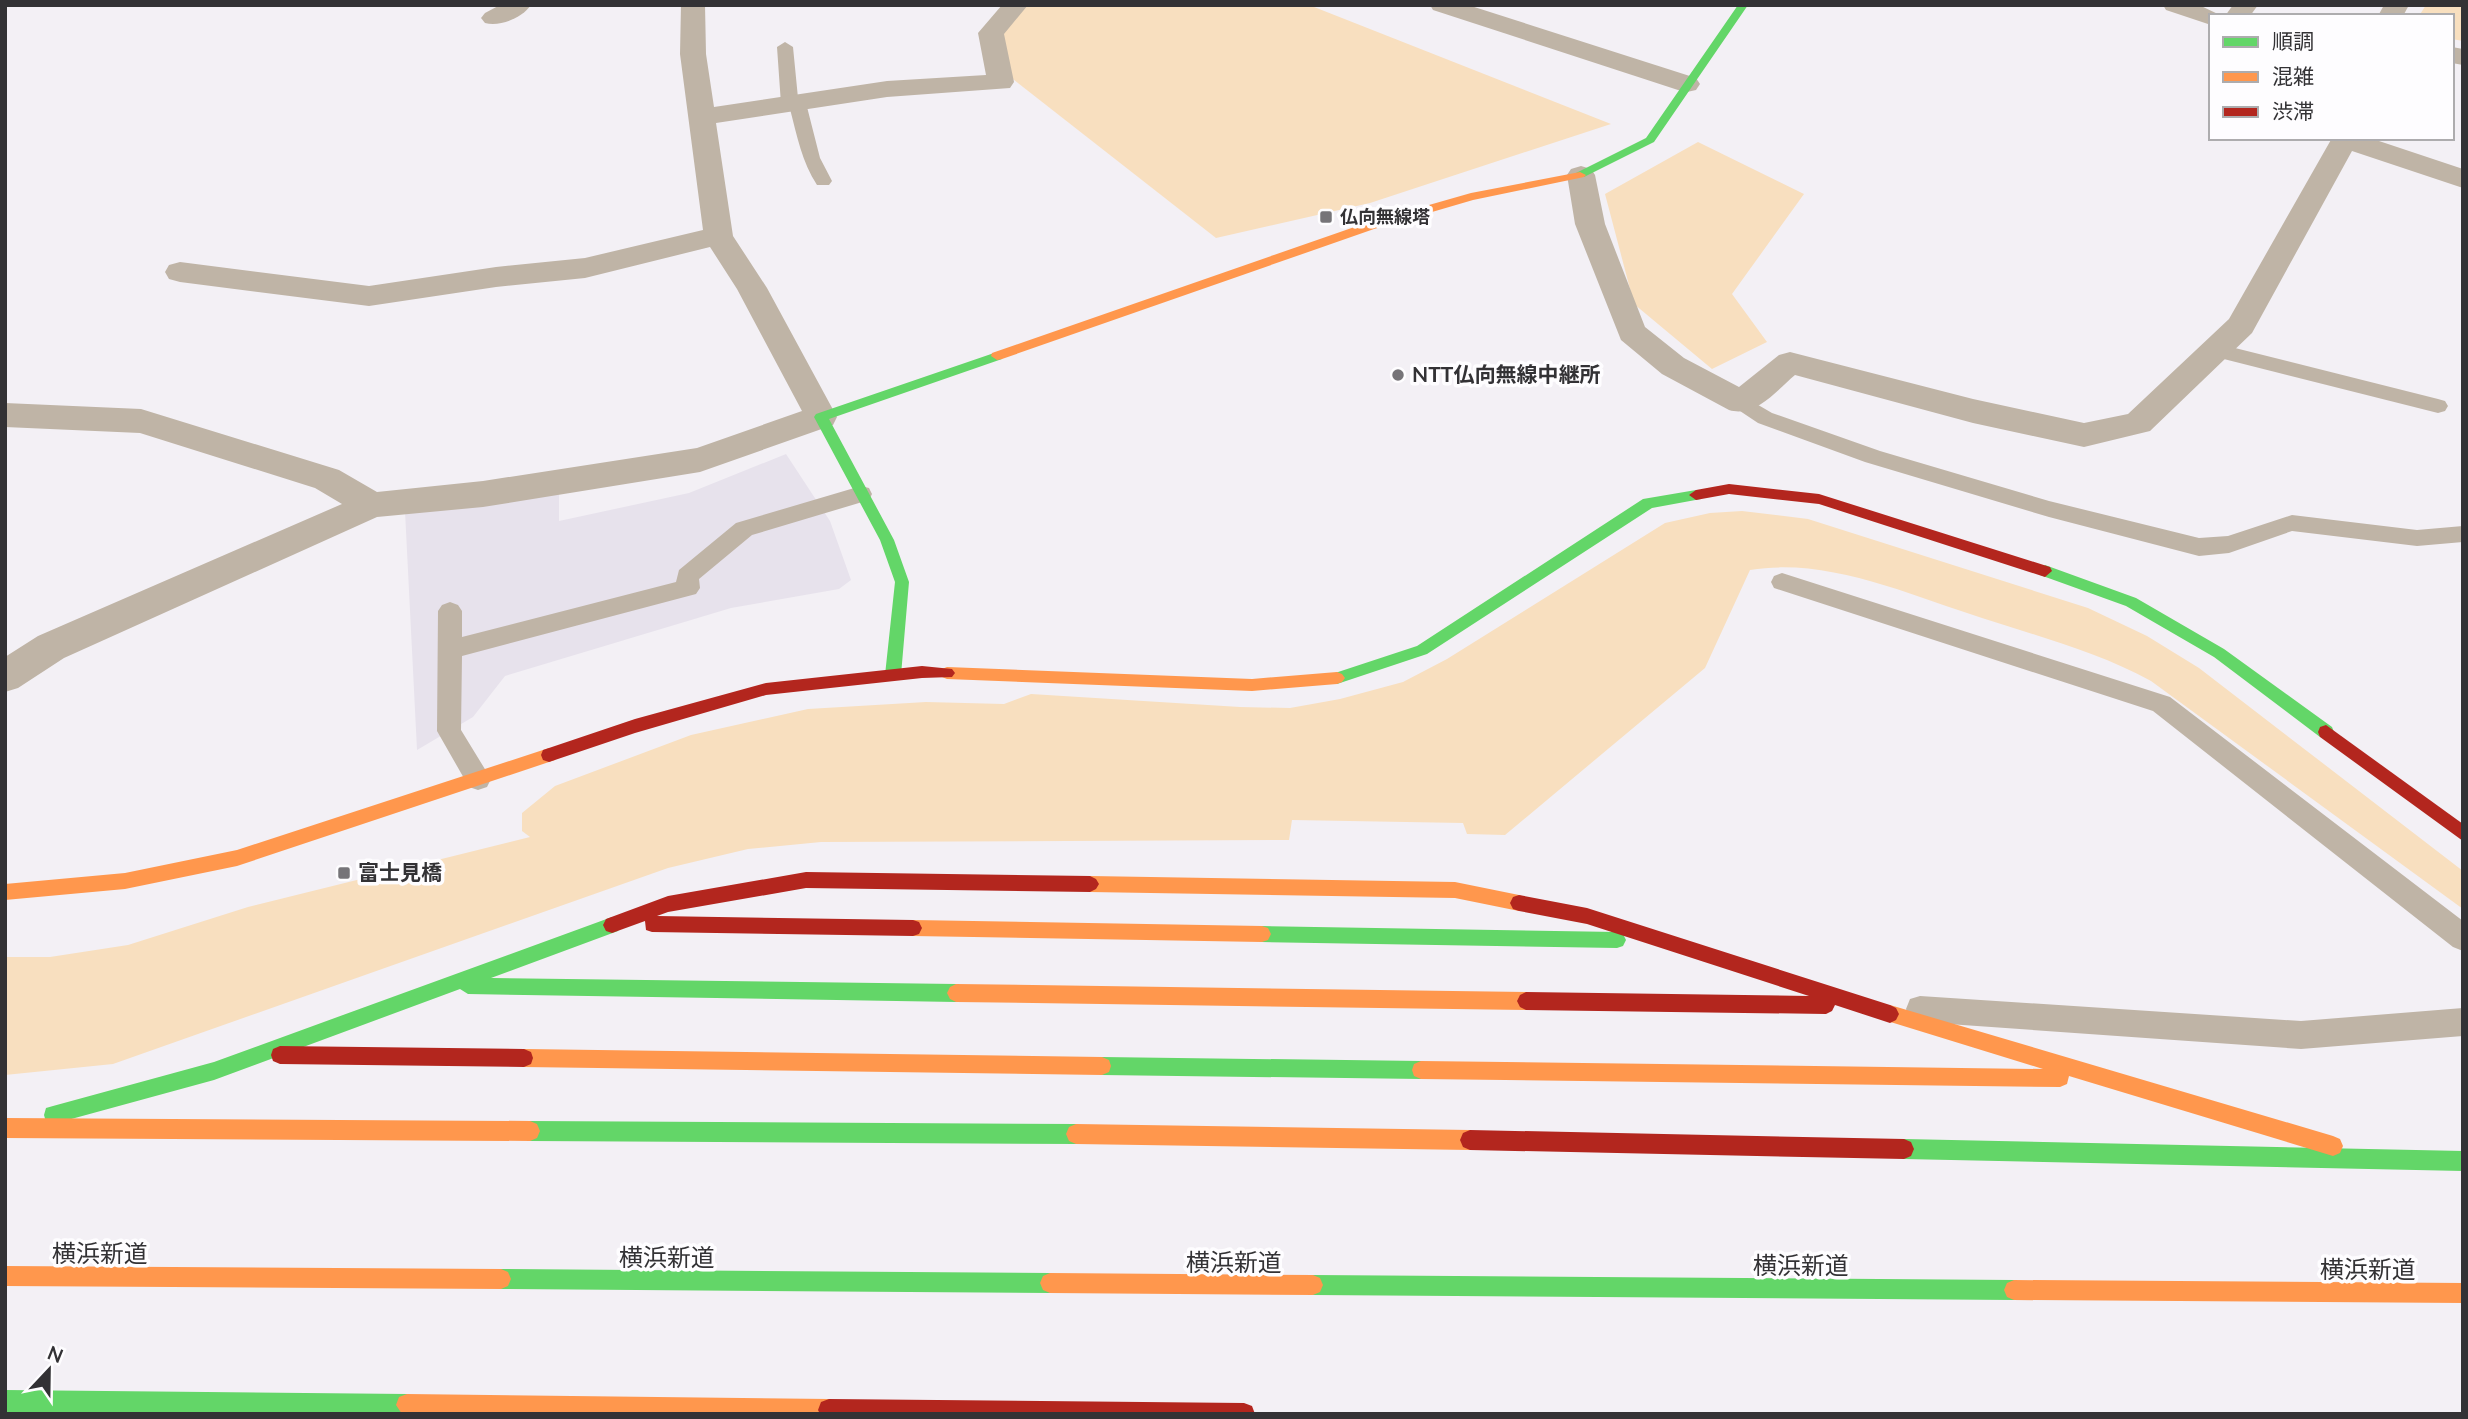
<svg xmlns="http://www.w3.org/2000/svg" width="2468" height="1419" font-family="Lato,'Noto Sans JP',sans-serif">
  <style>
    .built { fill: #e7e2ec }
    .green { fill: #f8dfbf }
    .lines { fill: none; stroke-linecap: round; stroke-linejoin: round }
    .lane { fill: #bfb4a6; fill-rule: evenodd }
    .street { fill: #bfb4a6; fill-rule: evenodd }
    .fast { fill: #63d668; fill-rule: evenodd }
    .slow { fill: #ff974d; fill-rule: evenodd }
    .jam { fill: #b3261e; fill-rule: evenodd }
    .poi-dot { fill: #767478; stroke: #fefdff; stroke-width: 2.5 }
    .labels { text-anchor: middle; stroke-width: 7; stroke-linejoin: round; paint-order: stroke }
    .far-poi-label { font-size: 18px; font-weight: bold; fill: #333235; stroke: #fefdff; text-anchor: start }
    .poi-label { font-size: 21px; font-weight: bold; fill: #333235; stroke: #fefdff; text-anchor: start }
    .near-street-label { font-size: 24px; fill: #333235; stroke: #fefdff }
  </style>
  <rect width="100%" height="100%" fill="#f3f0f5"/>
  <polygon class="built" points="786,454 830,521 851,580 839,589 731,608 505,676 473,717 417,750 405,511 559,491 559,521 689,493"/>
  <g class="green">
    <polygon points="1022,5 1309,5 1611,124 1370,203 1216,238 1009,76 1000,32"/>
    <polygon points="2426,5 2463,5 2463,41 2452,39 2452,16 2419,16"/>
    <polygon points="1698,142 1804,194 1732,294 1767,342 1712,369 1634,304 1605,194"/>
    <path d="M 1742,511 L 1808,519 L 2088,608 L 2147,636 L 2199,668 L 2463,871 L 2463,909 L 2151,681 C 2098,652 2040,637 1982,618 C 1909,595 1828,557 1750,570 L 1705,668 L 1505,835 L 1467,834 L 1463,823 L 1292,820 L 1289,840 L 821,842 L 748,849 L 668,868 L 113,1064 L 5,1075 L 5,957 L 50,957 L 128,945 L 248,907 L 530,837 L 522,831 L 522,813 L 555,786 L 691,735 L 808,709 L 926,702 L 1004,704 L 1031,694 L 1240,707 L 1290,708 L 1340,699 L 1403,682 L 1447,659 L 1665,523 L 1710,513 Z"/>
  </g>
  <g class="lines">
    <g class="lane">
      <path d="M 785,42 L 793,47 L 798,98 L 806,103 L 820,158 L 832,181 L 829,185 L 817,185 C 802,162 797,136 790,109 L 781,104 L 777,47 Z"/>
      <polygon points="2215,343 2438,399 2445,401 2448,406 2445,411 2438,413 2208,355 2205,350 2208,345"/>
      <polygon points="1741,395 1772,413 1880,451 2049,501 2199,538 2228,536 2292,515 2417,530 2463,526 2463,542 2417,546 2292,531 2229,553 2199,556 2049,517 1865,462 1758,423 1734,407 1731,402 1734,397"/>
      <polygon points="861,486 869,488 872,494 869,500 752,535 699,579 700,588 696,594 462,656 461,730 491,779 487,787 478,790 469,787 437,731 438,611 442,605 450,602 458,605 462,611 462,637 676,582 679,570 736,523"/>
      <polygon points="1782,573 2170,697 2463,921 2463,951 2453,947 2153,711 1774,588 1771,582 1774,576"/>
      <polygon points="1920,996 2301,1021 2463,1008 2463,1036 2301,1049 1920,1022 1910,1019 1906,1009 1910,999"/>
    </g>
    <g class="street">
      <path d="M 500,5 L 531,5 C 522,18 500,27 485,23 L 481,18 L 485,13 Z"/>
      <polygon points="681,5 705,5 706,54 714,107 887,81 986,75 978,33 1002,5 1028,5 1004,34 1014,82 1010,88 887,97 716,123 733,236 767,288 837,417 833,425 700,472 483,507 377,517 64,658 18,688 5,692 5,657 38,636 342,504 315,488 140,433 5,427 5,403 141,409 339,470 377,492 483,481 697,448 802,411 737,289 710,247 585,278 496,287 369,306 180,282 169,279 165,272 169,265 180,262 369,286 496,267 585,258 703,230 680,54"/>
      <polygon points="1430,5 1468,5 1696,78 1700,84 1696,90 1687,92 1678,90 1433,10"/>
      <polygon points="2163,5 2199,5 2222,16 2211,16 2211,25 2166,10"/>
      <polygon points="2233,5 2258,5 2250,16 2225,16"/>
      <polygon points="2384,5 2409,5 2403,16 2378,16"/>
      <polygon points="2452,47 2463,49 2463,65 2452,63"/>
      <path d="M 2332,138 L 2370,138 L 2463,169 L 2463,188 L 2352,151 L 2252,333 L 2150,431 L 2084,447 L 1973,423 L 1795,375 C 1776,391 1755,418 1729,410 L 1662,374 L 1621,340 L 1575,224 L 1567,175 L 1571,169 L 1581,166 L 1591,169 L 1595,175 L 1605,224 L 1645,327 L 1684,358 L 1739,387 L 1779,355 L 1790,352 L 1973,399 L 2084,423 L 2128,414 L 2229,319 Z"/>
    </g>
    <g class="fast">
      <polygon points="1738,5 1748,5 1654,142 1584,177 1576,177 1576,173 1646,138"/>
      <polygon points="997,352 1003,356 1002,359 829,419 894,540 909,582 901,675 898,679 888,679 885,675 895,582 880,540 814,417 816,414"/>
      <polygon points="1696,490 1703,495 1701,499 1652,508 1427,654 1337,684 1332,682 1329,678 1332,674 1417,646 1643,499"/>
      <polygon points="2045,565 2136,598 2224,649 2332,727 2334,732 2332,737 2320,737 2214,657 2126,606 2040,575 2038,571"/>
      <polygon points="612,917 618,919 621,925 618,931 491,978 956,984 962,987 965,993 962,999 956,1002 468,994 460,989 214,1080 53,1124 46,1122 44,1115 46,1108 53,1106 214,1062"/>
      <polygon points="1262,926 1617,932 1623,934 1626,940 1623,946 1617,948 1262,942 1256,940 1253,934 1256,928"/>
      <polygon points="1102,1057 1421,1061 1428,1064 1430,1070 1428,1076 1421,1079 1102,1075 1095,1072 1093,1066 1095,1060"/>
      <polygon points="530,1121 1076,1124 1083,1127 1086,1134 1083,1141 1076,1144 530,1141 523,1138 520,1131 523,1124"/>
      <polygon points="1904,1139 2463,1151 2463,1171 1904,1159 1897,1156 1894,1149 1897,1142"/>
      <polygon points="501,1269 1050,1273 1057,1276 1060,1283 1057,1290 1050,1293 501,1289 494,1286 491,1279 494,1272"/>
      <polygon points="1313,1275 2014,1280 2021,1283 2024,1290 2021,1297 2014,1300 1313,1295 1306,1292 1303,1285 1306,1278"/>
      <polygon points="5,1390 407,1394 415,1397 418,1405 412,1414 5,1412"/>
    </g>
    <g class="slow">
      <polygon points="1580,172 1586,175 1584,177 1473,200 1374,229 1002,359 997,360 991,356 992,353 1366,223 1471,193"/>
      <polygon points="947,667 1252,679 1337,672 1342,674 1345,678 1342,682 1337,684 1252,691 947,679 942,677 939,673 942,669"/>
      <polygon points="549,748 555,750 557,755 555,760 237,866 125,889 5,900 5,884 125,873 237,850"/>
      <polygon points="1090,876 1455,882 1519,895 1525,897 1528,903 1525,909 1519,911 1455,898 1090,892 1084,889 1081,884 1084,879"/>
      <polygon points="913,920 1262,926 1268,928 1271,934 1268,940 1262,942 913,936 907,934 904,928 907,922"/>
      <polygon points="956,984 1526,992 1532,995 1535,1001 1532,1007 1526,1010 956,1002 950,999 947,993 950,987"/>
      <polygon points="1890,1005 2333,1136 2340,1139 2343,1146 2340,1153 2333,1156 2069,1076 2067,1084 2060,1087 1421,1079 1414,1076 1412,1070 1414,1064 1421,1061 2043,1069 1884,1020 1881,1014 1884,1008"/>
      <polygon points="524,1049 1102,1057 1109,1060 1111,1066 1109,1072 1102,1075 524,1067 517,1064 515,1058 517,1052"/>
      <polygon points="5,1118 530,1121 537,1124 540,1131 537,1138 530,1141 5,1138"/>
      <polygon points="1076,1124 1470,1130 1477,1133 1480,1140 1477,1147 1470,1150 1076,1144 1069,1141 1066,1134 1069,1127"/>
      <polygon points="5,1266 501,1269 508,1272 511,1279 508,1286 501,1289 5,1286"/>
      <polygon points="1050,1273 1313,1275 1320,1278 1323,1285 1320,1292 1313,1295 1050,1293 1043,1290 1040,1283 1043,1276"/>
      <polygon points="2014,1280 2463,1283 2463,1303 2014,1300 2007,1297 2004,1290 2007,1283"/>
      <polygon points="407,1394 829,1399 837,1402 840,1410 838,1414 402,1414 396,1405 399,1397"/>
    </g>
    <g class="jam">
      <polygon points="1729,484 1819,494 2050,567 2052,571 2045,577 1819,504 1729,494 1696,500 1689,495 1696,490"/>
      <polygon points="922,666 952,669 955,673 952,677 922,678 766,695 635,733 549,762 543,760 541,755 543,750 635,719 766,683"/>
      <polygon points="2326,725 2463,824 2463,841 2320,737 2318,732 2320,727"/>
      <polygon points="806,872 1090,876 1096,879 1099,884 1096,889 1090,892 806,888 668,912 657,916 913,920 919,922 922,928 919,934 913,936 652,932 646,930 645,921 612,933 606,931 603,925 606,919 668,896"/>
      <polygon points="1519,895 1587,908 1890,1005 1896,1008 1899,1014 1896,1020 1890,1023 1835,1005 1832,1011 1826,1014 1526,1010 1520,1007 1517,1001 1520,995 1526,992 1809,996 1587,924 1519,911 1513,909 1510,903 1513,897"/>
      <polygon points="280,1046 524,1049 531,1052 533,1058 531,1064 524,1067 280,1064 273,1061 271,1055 273,1049"/>
      <polygon points="1470,1130 1904,1139 1911,1142 1914,1149 1911,1156 1904,1159 1470,1150 1463,1147 1460,1140 1463,1133"/>
      <polygon points="829,1399 1244,1403 1252,1406 1255,1414 820,1414 818,1410 821,1402"/>
    </g>
  </g>
  <g class="poi-dot">
    <rect x="1319" y="210" width="14" height="14" rx="3.5"/>
    <circle cx="1398" cy="375" r="7"/>
    <rect x="337" y="866" width="14" height="14" rx="3.5"/>
  </g>
  <g class="labels">
    <g class="far-poi-label">
      <text x="1340" y="223">仏向無線塔</text>
    </g>
    <g class="poi-label">
      <text x="1412" y="382">NTT仏向無線中継所</text>
      <text x="358" y="880">富士見橋</text>
    </g>
    <g class="near-street-label">
      <text x="100" y="1262">横浜新道</text>
      <text x="667" y="1266">横浜新道</text>
      <text x="1234" y="1271">横浜新道</text>
      <text x="1801" y="1274">横浜新道</text>
      <text x="2368" y="1278">横浜新道</text>
    </g>
  </g>
  <rect width="2468" height="1419" fill="none" stroke="#333235" stroke-width="14"/>
  <rect x="2209" y="14" width="245" height="126" fill="#fefdff" stroke="#adacae" stroke-width="2"/>
  <rect x="2223" y="37" width="35" height="10" fill="#63d668" stroke="#adacae" stroke-width="2"/>
  <text x="2272" y="49" font-size="21" fill="#333235">順調</text>
  <rect x="2223" y="72" width="35" height="10" fill="#ff974d" stroke="#adacae" stroke-width="2"/>
  <text x="2272" y="84" font-size="21" fill="#333235">混雑</text>
  <rect x="2223" y="107" width="35" height="10" fill="#b3261e" stroke="#adacae" stroke-width="2"/>
  <text x="2272" y="119" font-size="21" fill="#333235">渋滞</text>
  <g transform="translate(49 1370) rotate(22)" stroke="#fefdff" stroke-width="5" paint-order="stroke">
  <path d="M0-5L12 26L0 18L-12 26Z" fill="#333235"/>
  <text y="-10" font-size="19" font-weight="bold" text-anchor="middle" fill="#333235">N</text>
  </g>
</svg>
